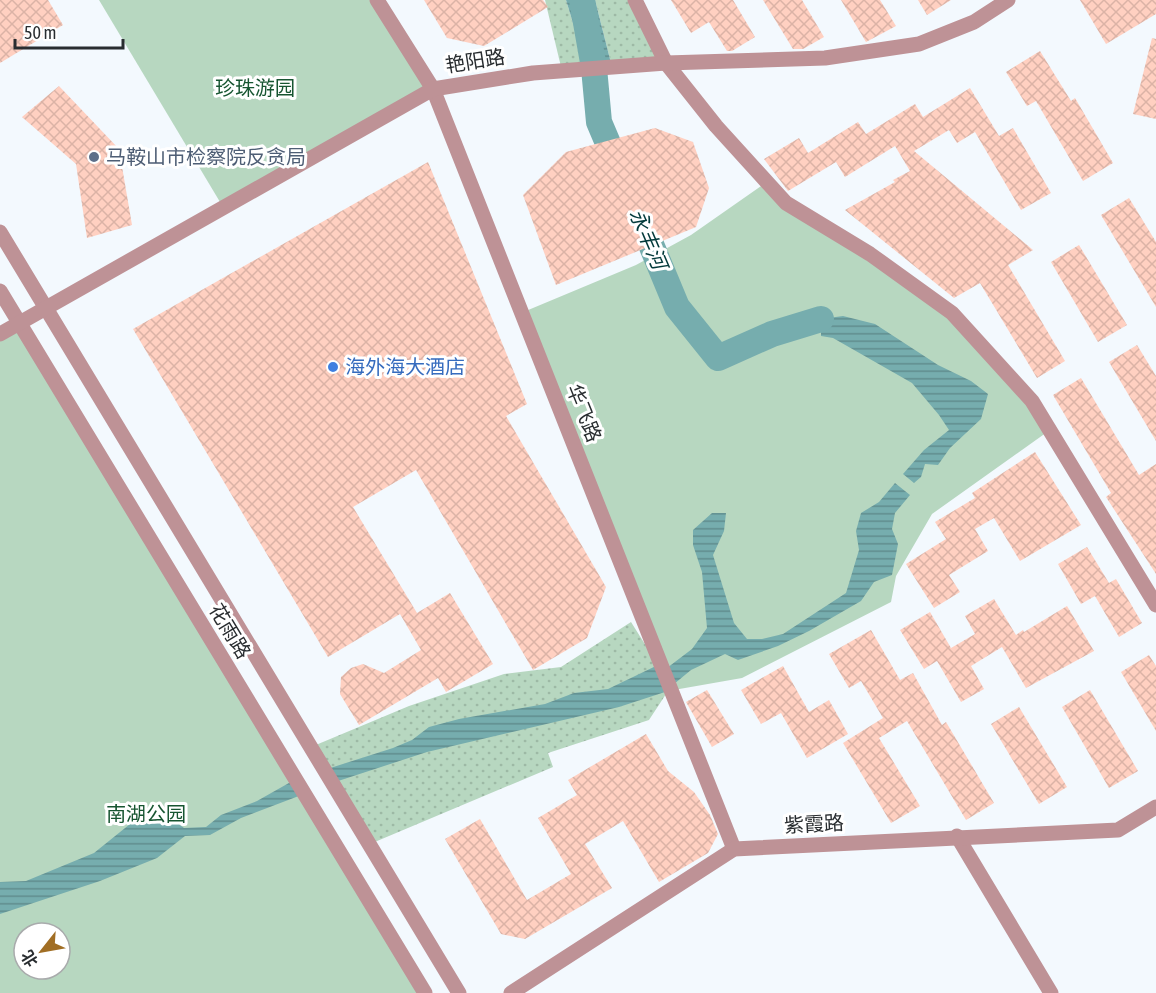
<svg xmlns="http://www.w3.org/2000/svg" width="1156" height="993" font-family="'Asap Condensed','Noto Sans SC',sans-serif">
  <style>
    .grass { fill: url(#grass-dots) }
    .park { fill: #b7d7c0; fill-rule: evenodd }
    .water { fill: url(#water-rules) }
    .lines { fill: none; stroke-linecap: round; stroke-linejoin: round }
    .river { stroke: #76adae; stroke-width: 26 }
    .building { fill: url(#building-cross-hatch) }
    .minor { stroke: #be9296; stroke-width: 15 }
    .tertiary { stroke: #be9296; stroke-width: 15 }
    .service-dot { fill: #5c6f8a; stroke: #fff; stroke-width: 2 }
    .shop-dot { fill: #3f7fe0; stroke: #fff; stroke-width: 2 }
    .labels { text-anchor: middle; stroke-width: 6; stroke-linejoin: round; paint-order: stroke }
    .street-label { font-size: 20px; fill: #292d30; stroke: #fff }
    .park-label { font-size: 20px; fill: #175531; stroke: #fff }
    .service-label { font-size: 20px; fill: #4e5e75; stroke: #fff; text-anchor: start }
    .shop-label { font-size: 20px; fill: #366cbe; stroke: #fff; text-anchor: start }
    .water-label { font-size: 21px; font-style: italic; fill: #033a3b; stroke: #fff }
  </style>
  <defs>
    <pattern id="grass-dots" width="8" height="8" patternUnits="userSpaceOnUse" patternTransform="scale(1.5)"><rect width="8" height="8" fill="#b7d7c0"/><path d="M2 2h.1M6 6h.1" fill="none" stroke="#9db9a5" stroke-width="1.8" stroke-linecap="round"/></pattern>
    <pattern id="water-rules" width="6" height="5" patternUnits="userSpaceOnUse" patternTransform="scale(1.5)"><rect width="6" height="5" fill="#76adae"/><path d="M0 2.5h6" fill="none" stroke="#618d8e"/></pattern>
    <pattern id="building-cross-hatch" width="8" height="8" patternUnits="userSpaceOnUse" patternTransform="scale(1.5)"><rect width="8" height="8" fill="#ffd0c1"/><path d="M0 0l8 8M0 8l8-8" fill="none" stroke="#dbb3a6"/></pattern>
  </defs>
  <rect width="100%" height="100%" fill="#f3f9fe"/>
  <g class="grass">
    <polygon points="545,0 566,0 587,69 562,71"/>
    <polygon points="595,0 635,0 666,63 612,67"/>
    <polygon points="631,622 658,665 668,691 649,720 548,753 553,767 370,844 311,747 409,706 504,674 561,667"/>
  </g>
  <g class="park">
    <polygon points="99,0 377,0 433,89 223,207"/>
    <polygon points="767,182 952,313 1050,430 932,514 896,576 891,602 742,678 668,691 521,313 636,265 691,235"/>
    <path d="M 19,323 L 425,993 L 0,993 L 0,335 ZM 24,933 L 60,933 L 60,969 L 24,969 Z"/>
  </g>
  <g class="water">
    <polygon points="566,0 595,0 612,67 587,69"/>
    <polygon points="843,316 875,324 938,365 971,381 988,394 981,419 950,448 938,465 925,464 921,477 914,483 903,474 924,450 949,430 939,415 912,383 833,338 821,336 821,319"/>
    <polygon points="895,483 910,495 895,513 892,529 898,544 892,575 874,582 861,601 809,631 778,646 738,660 725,654 691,670 674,684 667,668 692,649 707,628 702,572 693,545 693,530 712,513 726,513 724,531 713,555 734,623 747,639 762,639 783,634 846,593 859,550 856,531 861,513 879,502"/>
    <polygon points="658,665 668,691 619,707 427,752 332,783 324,770 393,748 412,740 429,727 459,719 545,704 574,693 608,689"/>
    <polygon points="296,779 304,794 241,818 210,835 185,836 157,858 100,881 0,914 0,882 26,881 94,853 135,820 172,819 184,828 206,827 221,815 257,801"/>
  </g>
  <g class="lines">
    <g class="river">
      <polyline points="582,0 594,68 599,122 621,174"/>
      <polyline points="638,213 677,307 718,358 772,334 821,319"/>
    </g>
  </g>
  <g class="building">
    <polygon points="0,0 48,0 63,25 0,63"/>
    <polygon points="424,0 543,0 548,7 484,46 447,38"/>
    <polygon points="671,0 733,0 755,37 732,51 727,51 709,22 691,33"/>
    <polygon points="763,0 802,0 824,37 803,49 793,49"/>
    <polygon points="841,0 880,0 896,26 866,42"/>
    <polygon points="918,0 951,0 927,15"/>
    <polygon points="1080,0 1156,0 1156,14 1106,44"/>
    <polygon points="1152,38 1156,39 1156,119 1133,114"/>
    <polygon points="1040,51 1071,101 1075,98 1113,163 1083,181 1036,101 1027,106 1006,72"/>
    <polygon points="59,86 119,149 132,225 87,238 76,164 22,117"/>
    <polygon points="970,88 999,136 1013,128 1051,193 1021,210 975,132 957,143 949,130 914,151 1033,250 1008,265 1065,361 1037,378 980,283 954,298 845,210 895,182 893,180 910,171 895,146 845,177 836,162 788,191 764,159 799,138 808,153 858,122 866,134 915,104 923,117"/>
    <polygon points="655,128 693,142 709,188 696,227 556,285 523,195 566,152"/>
    <polygon points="428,162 527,404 506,416 606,587 587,638 533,670 416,470 353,507 417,613 450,593 493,664 446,692 438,678 359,725 340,694 341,677 351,668 363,664 384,673 421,650 400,614 328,657 133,329"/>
    <polygon points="1129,198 1156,242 1156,307 1101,215"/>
    <polygon points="1079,245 1127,325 1098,342 1051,262"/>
    <polygon points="1137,345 1156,376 1156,441 1109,362"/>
    <polygon points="1081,378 1139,475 1156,464 1156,574 1106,497 1111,493 1053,395"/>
    <polygon points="1035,452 1081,525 1020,561 994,518 975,529 988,551 949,575 960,592 934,608 906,564 946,539 935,522 975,498 972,493"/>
    <polygon points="1087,547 1109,583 1116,579 1142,623 1119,637 1095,596 1081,604 1058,564"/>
    <polygon points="994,599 1016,635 1023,630 1024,632 1067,606 1094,651 1026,688 1002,647 971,666 984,689 961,702 937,661 924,669 900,630 930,612 951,648 975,634 965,616"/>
    <polygon points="871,630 900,680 913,673 942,725 946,722 994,803 966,820 907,721 879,738 920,806 891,823 843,743 883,718 861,681 849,688 829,654"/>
    <polygon points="1149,655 1156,666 1156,731 1121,672"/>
    <polygon points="783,666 809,712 829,700 848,734 807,758 781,713 761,724 741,690"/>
    <polygon points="707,690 734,734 712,747 686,702"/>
    <polygon points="1090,690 1138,771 1109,788 1062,707"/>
    <polygon points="1019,707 1067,787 1039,804 991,724"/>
    <polygon points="646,734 668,771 694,792 710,815 718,834 708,853 659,882 623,821 585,844 612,888 525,939 501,934 445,839 480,819 527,900 571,874 538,818 577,795 568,780"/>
  </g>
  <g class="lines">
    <g class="minor">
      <polyline points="635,0 666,63 716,126 786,203 870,254 952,313 1032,401 1156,605"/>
      <polyline points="957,836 1051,993"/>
    </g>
    <g class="tertiary">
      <polyline points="377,0 433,89 734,849"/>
      <polyline points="0,232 459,993"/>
      <polyline points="0,291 425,993"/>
      <polyline points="0,334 433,89 533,73 666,63 825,58 919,44 974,22 1008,0"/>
      <polyline points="511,993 734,849 1118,830 1156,807"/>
    </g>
  </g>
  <circle class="service-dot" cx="94" cy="157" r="6"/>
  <circle class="shop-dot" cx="333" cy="367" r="6"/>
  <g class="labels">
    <g class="street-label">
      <text transform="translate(475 61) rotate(-9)" y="7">艳阳路</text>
      <text transform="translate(584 413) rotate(68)" y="7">华飞路</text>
      <text transform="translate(230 631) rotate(59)" y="7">花雨路</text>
      <text transform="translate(814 824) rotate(-3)" y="7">紫霞路</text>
    </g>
    <g class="park-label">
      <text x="255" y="95">珍珠游园</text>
      <text x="146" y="821">南湖公园</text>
    </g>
    <g class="service-label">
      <text x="106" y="164">马鞍山市检察院反贪局</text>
    </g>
    <g class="shop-label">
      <text x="345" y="374">海外海大酒店</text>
    </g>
    <g class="water-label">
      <text transform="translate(648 239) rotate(67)" y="7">永丰河</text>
    </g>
  </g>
  <g transform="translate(42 951) rotate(239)"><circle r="28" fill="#ffffff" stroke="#a9abac" stroke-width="1.5"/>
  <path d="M0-4.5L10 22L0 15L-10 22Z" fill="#a16e24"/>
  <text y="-9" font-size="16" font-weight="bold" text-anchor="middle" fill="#292d30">北</text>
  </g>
  <path d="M15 39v9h108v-9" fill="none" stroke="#292d30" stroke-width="3"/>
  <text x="24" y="39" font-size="18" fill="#292d30" stroke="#ffffff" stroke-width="4.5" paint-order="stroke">50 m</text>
</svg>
